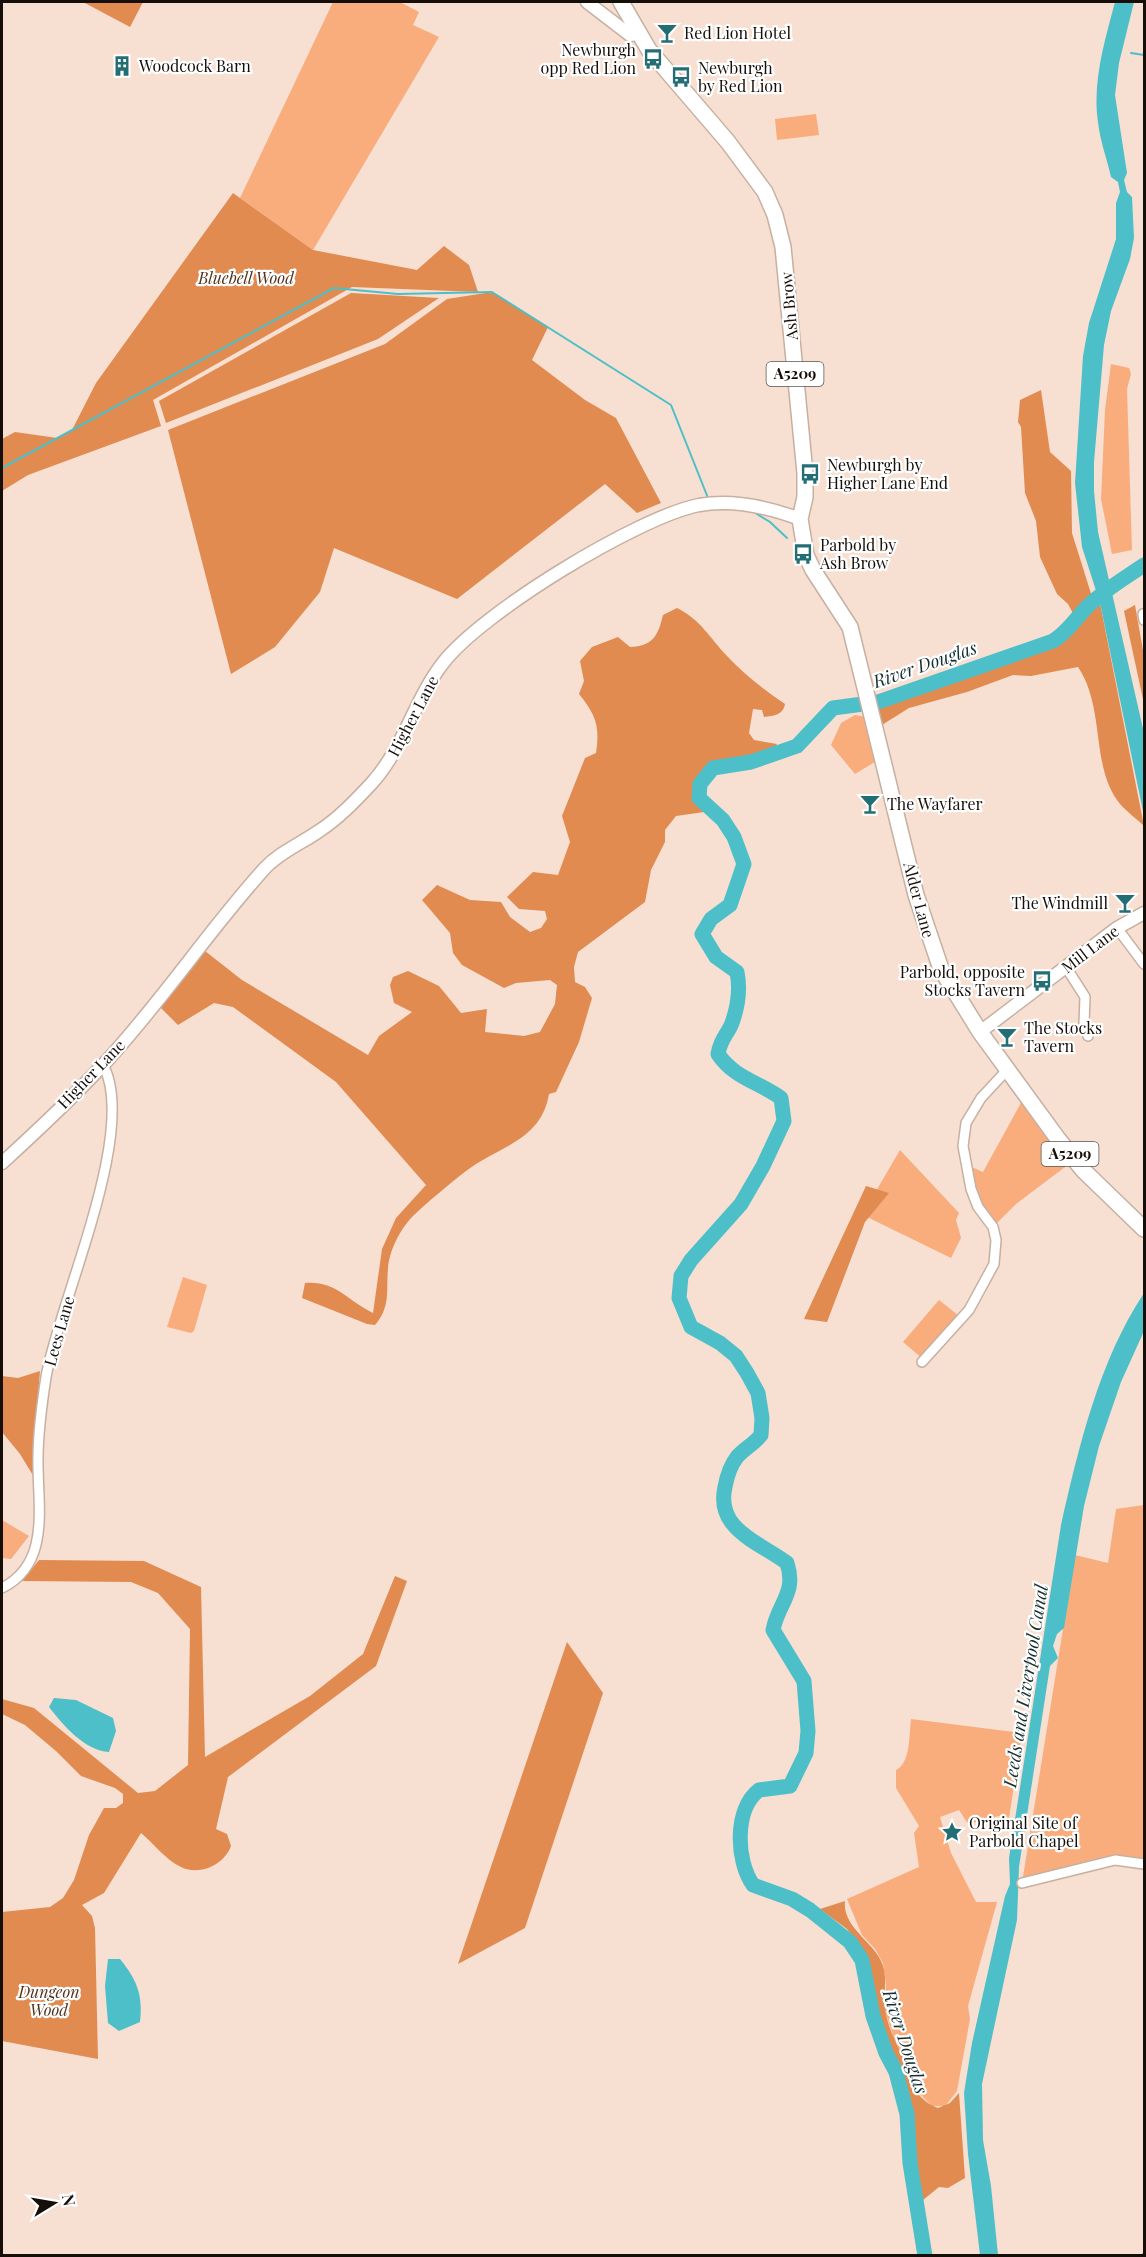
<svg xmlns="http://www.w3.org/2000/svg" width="1146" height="2257" font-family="'Playfair Display',serif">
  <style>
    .green { fill: #f9ad7c }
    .forest { fill: #e18b51 }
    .water { fill: #4cbfc8 }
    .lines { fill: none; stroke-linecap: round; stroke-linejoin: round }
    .stream { stroke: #4cbfc8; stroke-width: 2 }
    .river { stroke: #4cbfc8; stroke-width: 15 }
    .minor-casing { stroke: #c6b0a2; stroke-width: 12 }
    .tertiary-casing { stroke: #c6b0a2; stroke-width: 15 }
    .trunk-casing { stroke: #c6b0a2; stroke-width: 18 }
    .minor { stroke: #fff; stroke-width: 9 }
    .tertiary { stroke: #fff; stroke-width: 12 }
    .trunk { stroke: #fff; stroke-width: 15 }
    .rail-casing { stroke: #817269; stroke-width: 4.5 }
    .rail { stroke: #fff; stroke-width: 2; stroke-dasharray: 7; stroke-linecap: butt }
    .labels { text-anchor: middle; stroke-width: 4.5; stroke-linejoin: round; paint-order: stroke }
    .shield { fill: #fff; stroke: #5b5653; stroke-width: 1.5 }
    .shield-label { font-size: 15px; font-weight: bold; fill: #150e09 }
    .poi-label { font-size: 16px; fill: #150e09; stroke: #fff; text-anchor: start }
    .park-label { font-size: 16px; font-style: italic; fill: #533018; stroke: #fff }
    .street-label { font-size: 16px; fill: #150e09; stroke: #fff }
    .water-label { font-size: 18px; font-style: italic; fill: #152f31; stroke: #fff }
  </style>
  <rect width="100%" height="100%" fill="#f7dfd1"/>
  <g class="green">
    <polygon points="333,2 400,2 419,12 413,25 439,37 313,250 240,198"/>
    <polygon points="816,114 819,135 777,140 775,119"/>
    <polygon points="1111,364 1129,368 1131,374 1127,389 1132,550 1112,554 1101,499 1105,410"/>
    <polygon points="855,715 866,717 878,760 855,774 831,745 841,723"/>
    <path d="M 1023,1099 L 1069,1164 L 1016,1204 L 997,1223 C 979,1217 973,1183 969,1166 L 983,1172 Z"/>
    <polygon points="900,1150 959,1213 956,1220 961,1238 951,1258 867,1217 865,1210"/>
    <polygon points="183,1277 207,1285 194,1331 191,1333 167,1327"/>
    <polygon points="939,1300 959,1316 923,1359 903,1342"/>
    <polygon points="1144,1505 1144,1864 1115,1860 1022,1883 1075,1555 1108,1563 1116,1509"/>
    <polygon points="2,1520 29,1536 11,1559 2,1558"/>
    <path d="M 911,1719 L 1022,1733 L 1008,1825 L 1003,1815 L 968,1824 L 959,1810 L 940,1817 L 951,1853 L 976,1902 L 997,1902 L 968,2006 L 970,2019 L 957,2091 L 945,2106 L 932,2106 L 916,2090 L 912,2073 L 895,2041 L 885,2011 L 886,1984 L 883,1963 L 875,1949 L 862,1935 L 847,1899 L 919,1867 L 914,1833 L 919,1826 L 896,1788 L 896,1770 C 911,1763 909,1734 911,1719 Z"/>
  </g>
  <g class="forest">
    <polygon points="83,2 143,2 130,27"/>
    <polygon points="233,193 313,250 417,270 444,246 469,265 478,292 352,287 153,400 161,426 28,475 2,491 2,439 15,432 57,438 72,430 96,383"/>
    <polygon points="492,292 548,327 532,360 585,400 616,418 661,503 637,513 605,484 457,599 334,548 320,592 275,647 231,674 168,430 385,344 447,299"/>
    <polygon points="351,293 439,298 378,339 166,423 159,401"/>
    <path d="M 1041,390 L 1050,452 L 1071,471 L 1072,533 L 1093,600 L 1089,605 L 1098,598 L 1100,603 L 1144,826 C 1136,818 1124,810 1117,800 C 1091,763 1105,707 1078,667 L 1031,676 L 1013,675 L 967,692 L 909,708 L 877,728 L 871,704 L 1053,641 L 1065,634 L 1082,613 L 1076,619 L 1068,604 L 1057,594 L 1040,557 L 1036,521 L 1025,493 L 1021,427 L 1018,422 L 1020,400 Z"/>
    <polygon points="1135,605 1144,656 1144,704 1124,611"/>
    <path d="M 677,608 C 701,620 709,637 727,656 C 744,674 764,690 785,704 C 783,715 774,716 764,717 L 762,710 L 753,709 L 749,733 L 754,740 L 777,744 L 772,750 L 714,763 C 695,782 697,788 704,812 L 676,816 L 665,830 L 665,842 L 651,870 L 645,902 L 578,952 L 574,967 L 575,982 L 585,987 L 592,998 L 579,1042 L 556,1092 L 549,1094 C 541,1141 499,1146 466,1171 C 448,1185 429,1201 413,1216 C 400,1229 389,1251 388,1269 C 386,1290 391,1307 375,1325 L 367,1324 L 302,1298 L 305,1283 C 337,1281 346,1300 373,1313 L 382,1249 L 396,1218 L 426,1185 L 336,1082 L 233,1007 L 214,1003 L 178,1025 L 160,1007 L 205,951 L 242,980 L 368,1055 L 379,1036 L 412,1012 L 394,1003 L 390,985 L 393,977 L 408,971 L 439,986 L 461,1013 L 487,1009 L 485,1032 L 524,1036 L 540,1032 L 555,1004 L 557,985 L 550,980 L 516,983 L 504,988 L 462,965 L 453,953 L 450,933 L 422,900 L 437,885 L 470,900 L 501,902 L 510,917 L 530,932 L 541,928 L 547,919 L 545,911 L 519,909 L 507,897 L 533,872 L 558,875 L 570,842 L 562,816 L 585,758 L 596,753 C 600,726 596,715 579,694 L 584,681 L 580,661 L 592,647 L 618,637 L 630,647 C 653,646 658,636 663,615 Z"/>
    <polygon points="866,1186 889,1193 865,1222 827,1322 804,1319"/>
    <polygon points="40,1371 33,1455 34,1477 20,1454 2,1432 2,1376 18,1378"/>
    <path d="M 39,1560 L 144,1561 L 201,1587 L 205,1757 L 310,1696 L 363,1654 L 395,1576 L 407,1581 L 376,1666 L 228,1777 L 216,1829 L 227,1834 L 231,1846 C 224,1865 200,1876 181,1867 C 166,1860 153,1843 141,1833 L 104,1893 L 82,1905 L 92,1916 L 95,1928 L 98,2059 L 2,2041 L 2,1912 L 50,1907 L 63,1898 L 74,1880 L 89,1835 L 104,1808 L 116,1808 L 123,1803 L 123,1794 L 115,1788 L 81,1776 L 56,1751 L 25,1725 L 2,1714 L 2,1699 L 34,1708 L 138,1793 L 155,1791 L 188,1765 L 190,1629 L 158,1593 L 131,1582 L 22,1581 Z"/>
    <polygon points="567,1642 603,1693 525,1928 458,1964"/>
    <path d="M 845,1901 C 842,1927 874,1942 882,1963 C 888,1978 883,1994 885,2009 C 889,2033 901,2053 912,2073 C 915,2079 913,2086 916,2091 C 921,2099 930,2105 938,2108 L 950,2103 L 959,2093 L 965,2178 L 948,2188 L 939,2187 L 923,2200 L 915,2158 L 907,2089 L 903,2073 L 893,2058 L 870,1985 L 870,1962 L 847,1929 L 820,1909 Z"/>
  </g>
  <g class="water">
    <path d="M 1115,2 L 1134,2 L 1119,63 L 1115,95 L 1127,173 L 1124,180 L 1127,192 L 1132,197 L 1134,238 L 1130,259 L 1111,311 L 1104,345 L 1094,462 L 1094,491 L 1098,532 L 1144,733 L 1144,816 L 1100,603 L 1082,547 L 1075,483 L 1083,356 L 1089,323 L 1116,239 L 1116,203 L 1120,192 L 1118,182 L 1111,177 C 1107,159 1100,141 1098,122 C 1092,82 1105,40 1115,2 Z"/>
    <path d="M 1144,1293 L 1144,1331 L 1121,1382 L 1099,1446 L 1084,1506 L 1064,1628 L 1057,1634 L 1053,1646 L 1058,1658 L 1050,1666 L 1019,1867 L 1017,1920 L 982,2084 L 983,2140 L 991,2186 L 998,2255 L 980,2255 L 968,2154 L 964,2093 L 972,2043 L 1005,1896 L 1010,1884 L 1009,1858 L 1061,1525 C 1079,1446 1099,1361 1144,1293 Z"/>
    <path d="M 54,1698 L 76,1700 L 113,1718 L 116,1731 L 109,1752 C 85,1751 63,1725 49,1707 Z"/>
    <path d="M 108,1959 L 120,1959 C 137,1980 143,1995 140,2022 L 119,2031 L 108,2023 L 105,1986 Z"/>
  </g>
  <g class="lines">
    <g class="stream">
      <polyline points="1131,53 1144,55"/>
      <polyline points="2,468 334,288 398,294 492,292 671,405 708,498"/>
      <polyline points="752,511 770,522 787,538"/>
    </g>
    <path class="river" d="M 925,2256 L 910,2163 L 907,2114 L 896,2072 L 886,2053 L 873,2016 L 862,1960 L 850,1942 L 810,1910 L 792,1899 L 753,1885 C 736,1861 734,1809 759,1790 L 790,1786 L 806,1753 L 808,1731 L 804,1681 L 773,1630 C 778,1603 797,1593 787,1563 C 761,1543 715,1530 725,1487 C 727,1476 730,1466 737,1457 C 744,1449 754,1444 761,1435 L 762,1418 L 758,1393 L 747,1373 L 736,1356 L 720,1343 L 691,1327 L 679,1298 L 681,1276 L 691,1260 L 741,1204 L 763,1166 L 784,1121 L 781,1098 C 759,1082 734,1078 718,1054 C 721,1036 729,1034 733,1020 C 738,1005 740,987 737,972 L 716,957 L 702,934 L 711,919 L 730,905 L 744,864 L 734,837 L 723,820 L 699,798 L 700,784 L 713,768 L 751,762 L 797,746 L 833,708 L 878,702 L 1053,641 C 1068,632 1075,619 1087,607 C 1104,590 1125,578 1144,565"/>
    <g class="minor-casing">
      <g id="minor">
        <polyline points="1143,614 1144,620"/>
        <polyline points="1117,928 1144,964"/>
        <polyline points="1066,967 1085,997 1084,1024 1088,1036"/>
        <polyline points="922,1362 969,1310 994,1264 996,1240 993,1227 978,1207 971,1189 963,1146 966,1123 981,1098 1007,1070"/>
        <path d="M 2,1588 C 52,1563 37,1504 38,1458 C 38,1432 42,1403 46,1377 C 59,1302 139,1130 103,1065"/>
        <polyline points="1022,1883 1115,1860 1144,1864"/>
      </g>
    </g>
    <g class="tertiary-casing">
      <g id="tertiary">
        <polyline points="587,2 630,35 638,34"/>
        <polyline points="980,1032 1117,928 1144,913"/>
        <path d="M 2,1163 C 36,1132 71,1099 103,1065 C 161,1003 208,931 265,868 C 280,852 302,843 319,831 C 339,818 355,801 371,784 C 404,748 414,700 443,663 C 481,613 638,517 699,505 C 734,499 768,507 800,519"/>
      </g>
    </g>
    <g class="trunk-casing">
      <polyline id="trunk" points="621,2 649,50 728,142 765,192 775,215 783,247 805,473 805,497 800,519 806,555 813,570 850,627 916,895 941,969 980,1032 1058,1139 1083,1170 1144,1229"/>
    </g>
    <use href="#minor" class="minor"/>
    <use href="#tertiary" class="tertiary"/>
    <use href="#trunk" class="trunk"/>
    <g class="rail-casing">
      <polyline id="rail" points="1144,2256 1144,2255"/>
    </g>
    <use href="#rail" class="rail"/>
  </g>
  <defs>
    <g id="bar-bare" transform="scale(1.62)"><path d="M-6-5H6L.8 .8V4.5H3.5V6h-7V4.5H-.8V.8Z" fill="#236e74" stroke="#fff" stroke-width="2.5" paint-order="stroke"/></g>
    <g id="bus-bare" transform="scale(1.62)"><path d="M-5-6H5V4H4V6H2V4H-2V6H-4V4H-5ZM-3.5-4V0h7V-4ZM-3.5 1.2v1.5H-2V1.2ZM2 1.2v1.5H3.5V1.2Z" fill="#236e74" stroke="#fff" stroke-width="2.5" paint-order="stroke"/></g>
    <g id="building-bare" transform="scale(1.62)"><path d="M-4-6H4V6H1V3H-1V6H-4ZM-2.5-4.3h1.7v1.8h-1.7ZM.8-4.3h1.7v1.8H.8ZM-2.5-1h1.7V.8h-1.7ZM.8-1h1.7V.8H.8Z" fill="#236e74" stroke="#fff" stroke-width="2.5" paint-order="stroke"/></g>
    <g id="sight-bare" transform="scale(1.62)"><path d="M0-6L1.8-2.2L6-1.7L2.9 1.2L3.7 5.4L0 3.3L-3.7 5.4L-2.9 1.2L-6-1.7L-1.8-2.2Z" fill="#236e74" stroke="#fff" stroke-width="2.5" paint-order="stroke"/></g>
  </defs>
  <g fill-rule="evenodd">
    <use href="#bar-bare" x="667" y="33"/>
    <use href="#bus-bare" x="653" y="59"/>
    <use href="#building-bare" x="122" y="66"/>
    <use href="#bus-bare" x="681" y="77"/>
    <use href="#bus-bare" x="810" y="474"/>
    <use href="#bus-bare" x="803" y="554"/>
    <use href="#bar-bare" x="870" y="804"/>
    <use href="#bar-bare" x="1125" y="903"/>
    <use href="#bus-bare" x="1042" y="981"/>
    <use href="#bar-bare" x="1007" y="1037"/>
    <use href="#sight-bare" x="952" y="1832"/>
  </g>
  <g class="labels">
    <g class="shield">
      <rect x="766.5" y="362" width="57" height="24" rx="4.5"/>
      <rect x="1041.5" y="1142" width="57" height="24" rx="4.5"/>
    </g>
    <g class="shield-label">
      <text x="795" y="379">A5209</text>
      <text x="1070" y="1159">A5209</text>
    </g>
    <g class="poi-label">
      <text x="684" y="39">Red Lion Hotel</text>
      <text x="636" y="56" text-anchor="end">Newburgh<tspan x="636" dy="18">opp Red Lion</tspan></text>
      <text x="139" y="72">Woodcock Barn</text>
      <text x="698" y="74">Newburgh<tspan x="698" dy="18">by Red Lion</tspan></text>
      <text x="827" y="471">Newburgh by<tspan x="827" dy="18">Higher Lane End</tspan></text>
      <text x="820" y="551">Parbold by<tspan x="820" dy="18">Ash Brow</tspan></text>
      <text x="887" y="810">The Wayfarer</text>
      <text x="1108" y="909" text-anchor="end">The Windmill</text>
      <text x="1025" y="978" text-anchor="end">Parbold, opposite<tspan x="1025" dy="18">Stocks Tavern</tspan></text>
      <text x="1024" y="1034">The Stocks<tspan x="1024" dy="18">Tavern</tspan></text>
      <text x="969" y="1829">Original Site of<tspan x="969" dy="18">Parbold Chapel</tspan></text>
    </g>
    <g class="park-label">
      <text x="246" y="284">Bluebell Wood</text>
      <text x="49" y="1998">Dungeon<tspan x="49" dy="18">Wood</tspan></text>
    </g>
    <g class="street-label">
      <text transform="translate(789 306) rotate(-95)" y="6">Ash Brow</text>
      <text transform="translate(413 716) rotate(-62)" y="6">Higher Lane</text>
      <text transform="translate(919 900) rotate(75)" y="6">Alder Lane</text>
      <text transform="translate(1090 949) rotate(-37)" y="6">Mill Lane</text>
      <text transform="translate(91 1074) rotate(-46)" y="6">Higher Lane</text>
      <text transform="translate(59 1331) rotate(-74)" y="6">Lees Lane</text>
    </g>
    <g class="water-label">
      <text transform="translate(925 665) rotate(-19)" y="6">River Douglas</text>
      <text transform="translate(1026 1686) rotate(-81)" y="6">Leeds and Liverpool Canal</text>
      <text transform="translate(905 2042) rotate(72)" y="6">River Douglas</text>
    </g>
  </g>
  <rect width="1146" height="2257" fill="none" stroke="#150e09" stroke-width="6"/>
  <g transform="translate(54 2203) rotate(79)" stroke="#ffffff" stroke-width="4.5" paint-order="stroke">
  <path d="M0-4.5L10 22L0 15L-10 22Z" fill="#150e09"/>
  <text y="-9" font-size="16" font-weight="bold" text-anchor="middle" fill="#150e09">N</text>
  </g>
</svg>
